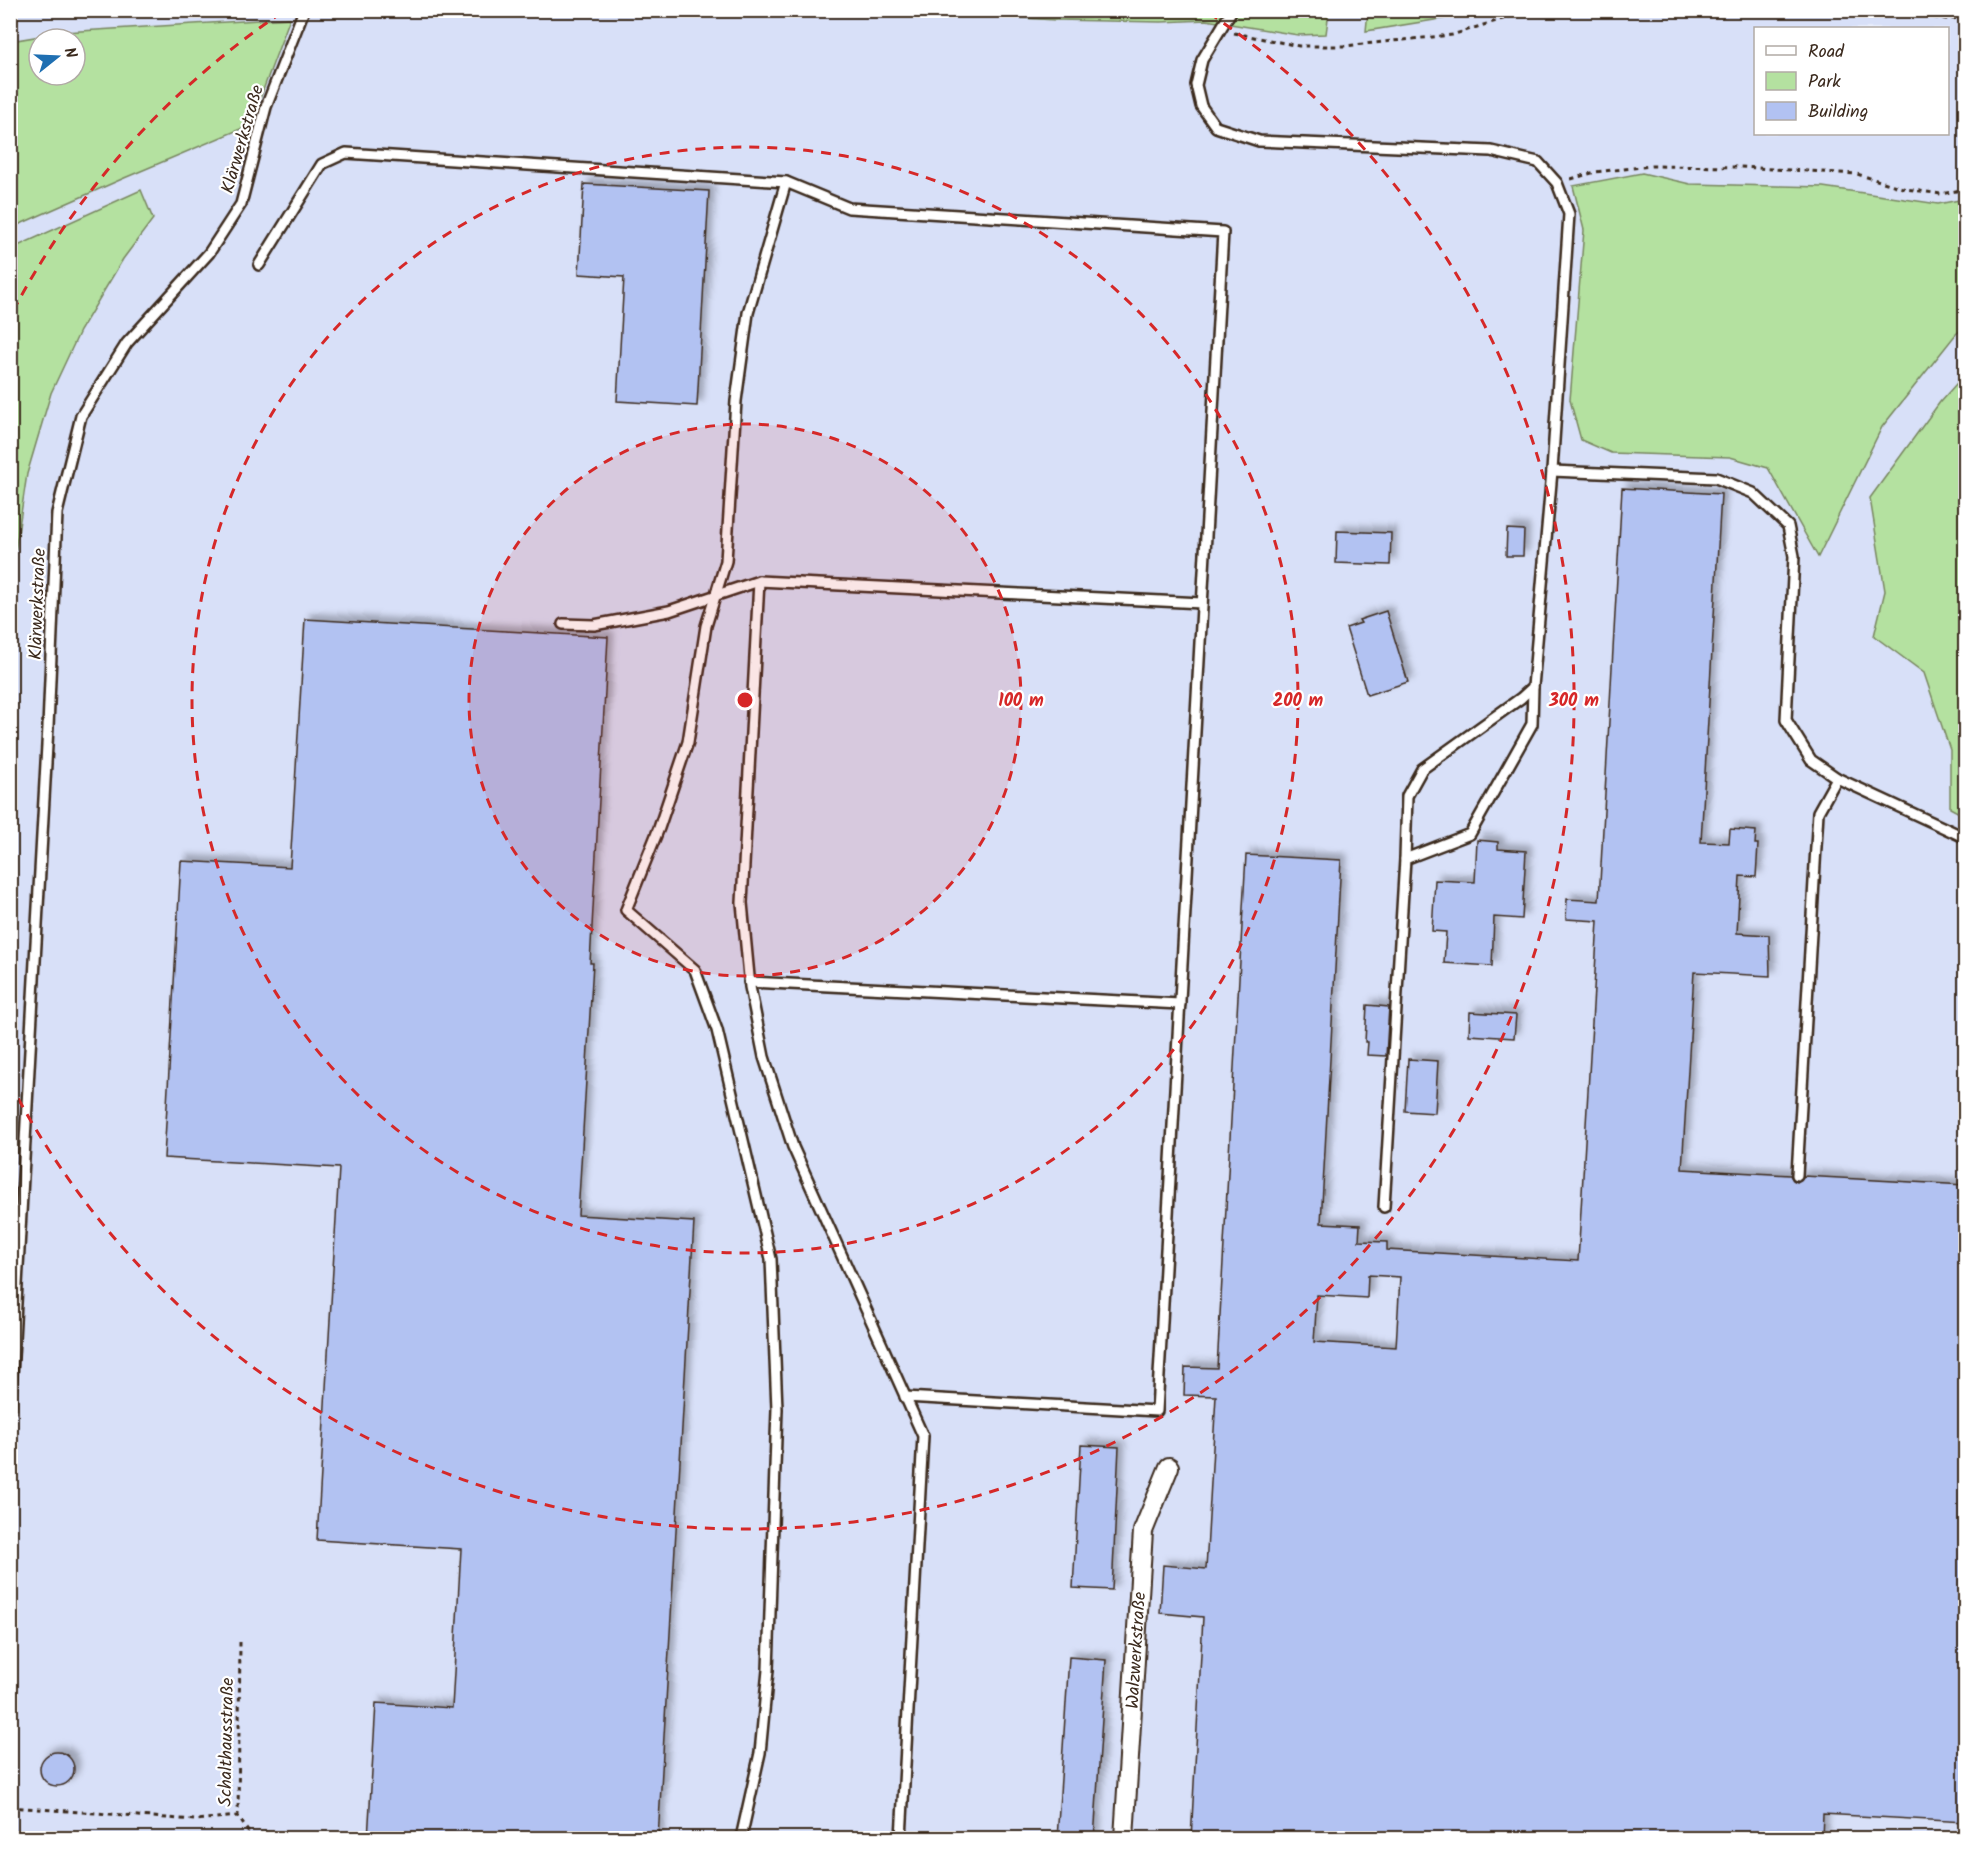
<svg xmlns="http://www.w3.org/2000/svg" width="1976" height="1849" font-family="Kalam,sans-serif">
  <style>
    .built { fill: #d8e0f8; fill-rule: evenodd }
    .green { fill: #b4e1a0; stroke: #78865f; stroke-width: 1.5; fill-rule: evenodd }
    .building { fill: #b2c2f2; stroke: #3b2a1e; stroke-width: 1.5; fill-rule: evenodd; filter: url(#shadow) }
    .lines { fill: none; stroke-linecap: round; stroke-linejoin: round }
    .service-casing { stroke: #3b2a1e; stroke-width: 14 }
    .minor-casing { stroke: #3b2a1e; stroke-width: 22 }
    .path { stroke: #3b2a1e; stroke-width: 3; stroke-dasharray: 4.5 4.5; stroke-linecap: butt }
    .service { stroke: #fff; stroke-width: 9 }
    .minor { stroke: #fff; stroke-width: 18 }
    .ring { fill: none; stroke: #d62828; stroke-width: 3; stroke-dasharray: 10 8 }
    .labels { text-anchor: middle; stroke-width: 4.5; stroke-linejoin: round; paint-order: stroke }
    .street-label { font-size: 18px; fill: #3b2a1e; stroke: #fff }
    .centre { fill: #d62828; stroke: #fff; stroke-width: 3 }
    .ring-label { font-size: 18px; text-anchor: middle; font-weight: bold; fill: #d62828; stroke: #fff; stroke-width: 4.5; stroke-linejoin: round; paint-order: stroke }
  </style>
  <defs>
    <filter id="shadow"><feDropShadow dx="5.5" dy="-5.5" stdDeviation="3" flood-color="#0004"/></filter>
  </defs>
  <rect width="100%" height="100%" fill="#e8edfb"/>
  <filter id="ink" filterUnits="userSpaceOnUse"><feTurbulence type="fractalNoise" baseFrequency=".0167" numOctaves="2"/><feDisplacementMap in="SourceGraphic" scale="12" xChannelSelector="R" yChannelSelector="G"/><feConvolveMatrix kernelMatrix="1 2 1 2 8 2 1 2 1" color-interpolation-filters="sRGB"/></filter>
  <g filter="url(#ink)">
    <path class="built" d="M 897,10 L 1056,20 L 1161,22 L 1206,20 L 1298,35 L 1326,34 L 1329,10 L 1368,11 L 1367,31 L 1490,10 L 1965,11 L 1965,199 L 1938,204 L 1823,187 L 1690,184 L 1642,173 L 1573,186 L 1584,230 L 1570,400 L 1611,453 L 1730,457 L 1769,468 L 1818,556 L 1882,427 L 1956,334 L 1965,327 L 1965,374 L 1940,402 L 1870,498 L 1885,591 L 1874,636 L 1924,673 L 1950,750 L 1950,807 L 1965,816 L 1965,1838 L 11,1838 L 11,565 L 13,565 L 27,474 L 51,393 L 80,331 L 123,259 L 153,219 L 140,190 L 11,249 L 11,228 L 122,179 L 290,19 L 64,32 L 11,41 L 11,11 ZM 1756,28 L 1948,28 L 1948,134 L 1756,134 Z"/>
    <g class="green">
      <polygon points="898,11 1329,11 1326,34 1298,35 1206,20 1161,22 1056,20"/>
      <polygon points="1368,11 1368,10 1490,11 1366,31"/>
      <path d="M 290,18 L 250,125 L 122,179 L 11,228 L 11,41 L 64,32 ZM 39,39 L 75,39 L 75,75 L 39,75 Z"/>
      <polygon points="1642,173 1690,184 1823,187 1938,204 1965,199 1965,327 1956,334 1882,427 1818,557 1768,468 1730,457 1611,453 1581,440 1570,400 1584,230 1573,186"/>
      <polygon points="141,190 153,219 123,259 80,331 51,393 27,474 13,566 11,565 11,249"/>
      <polygon points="1965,374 1965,816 1950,808 1950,750 1924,673 1874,636 1885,591 1870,498 1940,402"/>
    </g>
    <g class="building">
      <polygon points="584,184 709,191 697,406 617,401 624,277 579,274"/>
      <path d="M 1622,488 L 1721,494 L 1701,842 L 1729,843 L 1730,829 L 1756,831 L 1755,844 L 1758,844 L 1756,877 L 1740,876 L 1737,933 L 1769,935 L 1770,976 L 1694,972 L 1682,1169 L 1790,1175 L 1793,1180 L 1797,1182 L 1804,1176 L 1965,1185 L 1965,1822 L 1823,1814 L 1822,1839 L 1191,1839 L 1203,1617 L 1160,1613 L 1163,1565 L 1206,1569 L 1216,1396 L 1184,1395 L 1185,1367 L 1217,1368 L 1246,855 L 1341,860 L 1321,1223 L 1360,1225 L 1359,1241 L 1387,1242 L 1387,1250 L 1578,1261 L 1598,921 L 1566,919 L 1567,899 L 1599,901 ZM 1368,1275 L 1400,1277 L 1396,1347 L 1314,1342 L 1317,1295 L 1367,1298 Z"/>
      <polygon points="1507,529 1524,530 1523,556 1506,556"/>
      <polygon points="1337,531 1391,533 1390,565 1336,563"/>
      <polygon points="1386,611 1408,682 1367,695 1346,628 1361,623 1359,620"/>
      <polygon points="305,619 608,637 590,963 593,963 578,1215 694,1222 658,1839 368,1839 376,1703 452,1708 461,1549 317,1540 339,1168 164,1158 181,861 290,867"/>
      <polygon points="1477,840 1498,842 1498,849 1526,851 1522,919 1494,917 1492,966 1444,963 1446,932 1432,931 1435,880 1475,882"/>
      <polygon points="1367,1005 1389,1007 1386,1056 1367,1055 1368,1042 1365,1042"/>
      <polygon points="1470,1012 1516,1015 1514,1038 1469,1035"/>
      <polygon points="1408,1059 1438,1061 1435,1113 1405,1111"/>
      <polygon points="1081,1445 1119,1447 1112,1590 1073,1588"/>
      <polygon points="1069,1657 1106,1660 1094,1839 1057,1839"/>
      <circle cx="57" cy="1769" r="17"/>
    </g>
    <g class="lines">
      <g class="service-casing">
        <g id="service">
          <polyline points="1232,10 1202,60 1196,85 1201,106 1216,127 1259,141 1491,151 1538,162 1557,183 1569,214 1552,471 1533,687 1532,724 1470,834 1405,859 1384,1207"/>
          <polyline points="259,265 322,164 346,153 786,182 849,208 1223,232 1157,1411 905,1397"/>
          <polyline points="1552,471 1716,478 1753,493 1788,526 1794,556 1786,720 1811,760 1837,778"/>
          <polyline points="759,581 742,903 750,987 764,1057 793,1147 923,1436 901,1838"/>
          <polyline points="563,624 594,625 669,611 759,581 1202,603"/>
          <polyline points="1405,859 1407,796 1422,769 1521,698 1533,687"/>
          <polyline points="749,982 1180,1004"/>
          <polyline points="1797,1175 1818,812 1837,778 1966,838"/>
          <polyline points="10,1411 48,727 57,513 81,416 127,343 209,253 241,204 266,107 304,10"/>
          <polyline points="741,1838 760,1753 768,1670 777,1409 771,1259 717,1030 695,970 626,910 659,828 688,742 706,626 726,561 736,401 748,313 786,182"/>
        </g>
      </g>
      <g class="minor-casing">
        <g id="minor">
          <path id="s1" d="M 1124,1838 L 1143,1531 L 1169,1467"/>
        </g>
      </g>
      <g class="path">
        <polyline points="1844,10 1905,14 1947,19 1966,18"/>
        <polyline points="1234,33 1299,46 1344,46 1452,35 1512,16 1593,10"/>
        <polyline points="1571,179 1595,172 1651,166 1740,167 1857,174 1906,189 1941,194 1966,189"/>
        <polyline points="240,1642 238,1816 252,1838"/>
        <polyline points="10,1807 195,1820 238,1816"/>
      </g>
      <use href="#service" class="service"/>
      <use href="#minor" class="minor"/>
    </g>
  </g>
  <circle cx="745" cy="700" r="276" fill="#d62828" fill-opacity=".12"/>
  <g class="ring">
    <circle cx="745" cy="700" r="276"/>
    <circle cx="745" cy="700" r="553"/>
    <path d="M13 311A829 829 0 0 1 281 13M1209 13A829 829 0 1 1 13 1089"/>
  </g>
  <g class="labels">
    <g class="street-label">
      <text transform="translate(242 139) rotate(-74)" y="6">Klärwerkstraße</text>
      <text transform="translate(37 604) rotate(-88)" y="6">Klärwerkstraße</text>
      <text dy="6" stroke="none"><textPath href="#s1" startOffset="188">Walzwerkstraße</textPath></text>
      <text transform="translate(226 1742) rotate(-89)" y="6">Schalthausstraße</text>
    </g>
  </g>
  <circle cx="745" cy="700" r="9" class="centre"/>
  <g class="ring-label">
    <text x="1021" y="706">100 m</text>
    <text x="1298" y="706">200 m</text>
    <text x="1574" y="706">300 m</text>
  </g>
  <rect width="1976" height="1849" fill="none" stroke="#fff" stroke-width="36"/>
  <rect x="18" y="18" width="1940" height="1813" fill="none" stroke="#3b2a1e" stroke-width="2" filter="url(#ink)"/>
  <rect x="1754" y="27" width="195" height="108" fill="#ffffff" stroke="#b1aaa5" stroke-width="1.5"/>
  <rect x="1766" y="46" width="30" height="9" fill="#ffffff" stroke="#b1aaa5" stroke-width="1.5"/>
  <text x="1808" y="57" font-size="18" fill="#3b2a1e">Road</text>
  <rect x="1766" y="72" width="30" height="18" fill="#b4e1a0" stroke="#b1aaa5" stroke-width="1.5"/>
  <text x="1808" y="87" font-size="18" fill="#3b2a1e">Park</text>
  <rect x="1766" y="102" width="30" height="18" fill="#b2c2f2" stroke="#b1aaa5" stroke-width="1.5"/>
  <text x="1808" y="117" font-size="18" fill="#3b2a1e">Building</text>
  <g transform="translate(57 57) rotate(72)"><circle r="28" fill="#ffffff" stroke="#b1aaa5" stroke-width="1.5"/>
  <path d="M0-4.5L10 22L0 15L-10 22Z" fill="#1f6fb2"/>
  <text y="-9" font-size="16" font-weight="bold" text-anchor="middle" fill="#3b2a1e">N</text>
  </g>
</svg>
